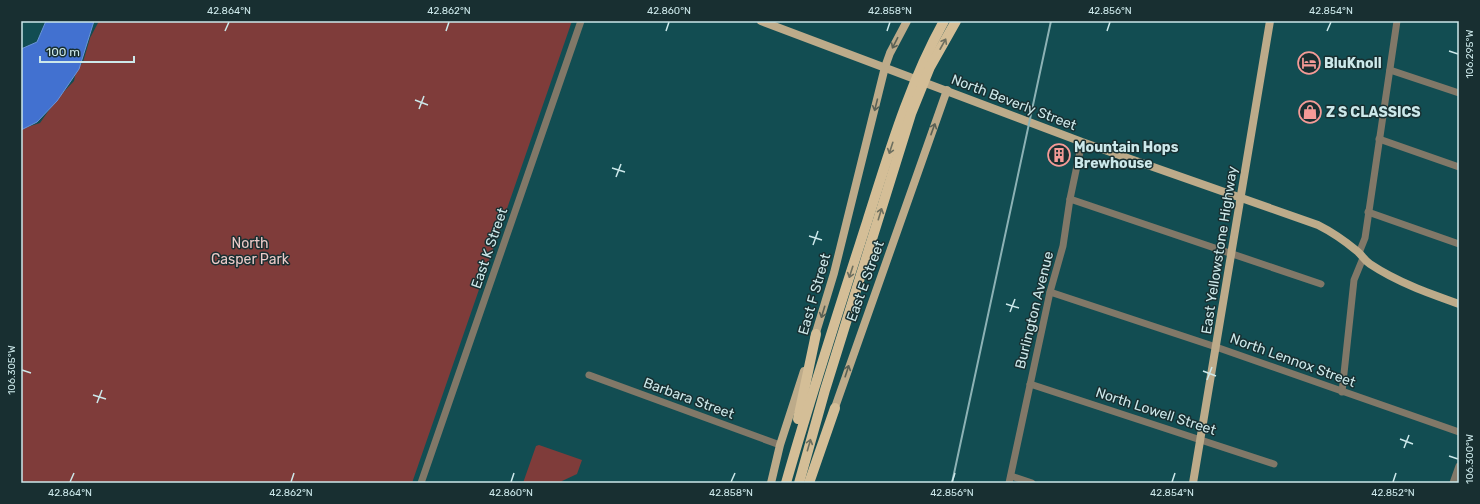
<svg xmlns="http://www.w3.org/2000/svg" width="1480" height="504" font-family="Rubik,sans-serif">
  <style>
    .green { fill: #7f3c3a }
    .water { fill: #4271d0; stroke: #6b95d8 }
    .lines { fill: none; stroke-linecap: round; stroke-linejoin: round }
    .minor { stroke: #817868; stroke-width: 7 }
    .major { stroke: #bdab8a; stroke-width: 8 }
    .highway { stroke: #d4be97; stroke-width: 10 }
    .rail { stroke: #8cb2b5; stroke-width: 2 }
    .oneway { stroke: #5a6155 }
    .oneway2 { stroke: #6d6f5f }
    .ticks { fill: none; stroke: #cce8ea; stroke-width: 1.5 }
    .labels { text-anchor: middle; stroke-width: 3; stroke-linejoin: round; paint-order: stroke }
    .poi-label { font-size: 14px; font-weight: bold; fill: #cce8ea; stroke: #182f31; text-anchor: start }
    .street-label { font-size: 14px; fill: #cce8ea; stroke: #182f31 }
    .park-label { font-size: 14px; fill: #ebcac8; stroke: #182f31 }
    .neatline { fill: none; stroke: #cce8ea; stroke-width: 1.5 }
    .ticks-label { font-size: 10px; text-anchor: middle; fill: #cce8ea }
  </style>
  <rect width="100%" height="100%" fill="#124d52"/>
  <g class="green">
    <polygon points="99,21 572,21 412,483 23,483 21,479 21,129 40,123 56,100 74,81 76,71 83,62 90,38"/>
    <polygon points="539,445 582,460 577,474 562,481 561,483 523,483 536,446"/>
  </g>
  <polygon class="water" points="46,21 94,21 79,69 57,101 37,122 21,130 21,49 37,42"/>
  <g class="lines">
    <g class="minor">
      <polyline points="1390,70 1459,93"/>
      <polyline points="1379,139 1459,167"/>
      <polyline points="1070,199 1321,284"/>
      <polyline points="1368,212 1459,244"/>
      <polyline points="1359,253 1365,238 1397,21"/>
      <polyline points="1050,292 1216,347 1459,432"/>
      <polyline points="589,375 780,445"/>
      <polyline points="1030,384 1274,464"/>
      <polyline points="1342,392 1354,280 1363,258"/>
      <polyline points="1011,476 1032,483"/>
      <polyline points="421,483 581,21"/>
      <polyline points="1009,483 1050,292 1063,246 1070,199 1082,142"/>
      <polyline points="1453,483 1459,466"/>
    </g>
    <g class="major">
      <path d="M 761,21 L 1082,142 L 1318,225 C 1332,232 1345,241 1357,251 C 1362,255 1364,260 1370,264 C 1397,282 1428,293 1459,304"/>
      <polyline points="814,339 834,273 885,67 890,53 907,21"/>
      <polyline points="833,413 947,90"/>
      <polyline points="771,483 780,445 804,371"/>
      <polyline points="1193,483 1270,21"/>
    </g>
    <g class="highway">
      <polyline points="798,419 816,334"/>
      <path d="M 786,483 C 811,395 839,309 867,222 C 889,153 909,84 944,21"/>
      <polyline points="799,483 825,390 911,114 930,67 956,21"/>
      <polyline points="809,483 835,408"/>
    </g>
    <polyline class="rail" points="952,483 1051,21"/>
  </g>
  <defs><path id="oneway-shaft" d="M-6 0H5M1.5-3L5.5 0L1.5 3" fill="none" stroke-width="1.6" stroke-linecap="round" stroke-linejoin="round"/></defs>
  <g class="oneway">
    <use href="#oneway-shaft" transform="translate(895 43) rotate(117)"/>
    <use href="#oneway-shaft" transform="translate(876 105) rotate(104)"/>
    <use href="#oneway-shaft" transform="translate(933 129) rotate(-70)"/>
    <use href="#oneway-shaft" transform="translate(823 312) rotate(107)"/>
    <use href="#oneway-shaft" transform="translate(847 371) rotate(-72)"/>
  </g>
  <g class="oneway2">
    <use href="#oneway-shaft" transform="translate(943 44) rotate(-61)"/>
    <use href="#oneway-shaft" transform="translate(891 148) rotate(108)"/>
    <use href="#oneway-shaft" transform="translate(880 214) rotate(-73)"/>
    <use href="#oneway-shaft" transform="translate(851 272) rotate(108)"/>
    <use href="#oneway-shaft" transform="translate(809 445) rotate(-74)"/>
  </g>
  <path class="ticks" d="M 225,31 L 229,22M 446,31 L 449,22M 666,31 L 669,22M 887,31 L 890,22M 1107,31 L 1110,22M 1327,31 L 1331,22M 1449,51 L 1458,54M 415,100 L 428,105M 419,109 L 424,96M 612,168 L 625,172M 616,177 L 621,164M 809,236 L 822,240M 813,245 L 818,231M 1006,304 L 1019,308M 1010,312 L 1015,299M 22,370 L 31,373M 1203,371 L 1216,376M 1207,380 L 1212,367M 93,395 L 106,399M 97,403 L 102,390M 1400,439 L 1413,444M 1404,448 L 1409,435M 1449,456 L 1458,459M 70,482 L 74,473M 291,482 L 294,473M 511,482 L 514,473M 731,482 L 735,473M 952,482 L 955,473M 1172,482 L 1175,473M 1393,482 L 1396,473"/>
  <defs>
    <g id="hotel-ring" transform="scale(1.15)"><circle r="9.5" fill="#182f31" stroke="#f59b97" stroke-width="1.5"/><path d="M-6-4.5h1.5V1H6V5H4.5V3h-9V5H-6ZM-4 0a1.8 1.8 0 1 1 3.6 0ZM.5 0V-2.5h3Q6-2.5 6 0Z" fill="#f59b97"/></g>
    <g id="shop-ring" transform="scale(1.15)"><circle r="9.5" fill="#182f31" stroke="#f59b97" stroke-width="1.5"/><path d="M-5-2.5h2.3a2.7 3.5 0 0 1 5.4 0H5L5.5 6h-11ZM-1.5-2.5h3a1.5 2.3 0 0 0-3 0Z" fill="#f59b97"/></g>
    <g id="building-ring" transform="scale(1.15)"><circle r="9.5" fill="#182f31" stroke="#f59b97" stroke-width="1.5"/><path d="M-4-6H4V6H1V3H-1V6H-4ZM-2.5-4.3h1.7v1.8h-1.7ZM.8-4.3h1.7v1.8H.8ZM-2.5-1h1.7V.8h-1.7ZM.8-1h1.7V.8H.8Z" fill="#f59b97"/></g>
  </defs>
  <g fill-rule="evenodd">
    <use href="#hotel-ring" x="1309" y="63"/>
    <use href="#shop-ring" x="1310" y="112"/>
    <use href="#building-ring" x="1059" y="155"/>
  </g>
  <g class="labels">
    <g class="poi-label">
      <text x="1324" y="68">BluKnoll</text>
      <text x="1326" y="117">Z S CLASSICS</text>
      <text x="1074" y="152">Mountain Hops<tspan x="1074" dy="16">Brewhouse</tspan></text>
    </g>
    <g class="street-label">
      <text transform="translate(1014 102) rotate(21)" y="5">North Beverly Street</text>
      <text transform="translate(489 248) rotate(-71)" y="5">East K Street</text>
      <text transform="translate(1219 250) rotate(-81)" y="5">East Yellowstone Highway</text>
      <text transform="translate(865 281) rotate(-70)" y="5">East E Street</text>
      <text transform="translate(814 294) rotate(-74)" y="5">East F Street</text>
      <text transform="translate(1034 310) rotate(-76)" y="5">Burlington Avenue</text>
      <text transform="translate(1293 360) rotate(20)" y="5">North Lennox Street</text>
      <text transform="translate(689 398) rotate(20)" y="5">Barbara Street</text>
      <text transform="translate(1156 411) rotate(18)" y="5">North Lowell Street</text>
    </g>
    <g class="park-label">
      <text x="250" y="248">North<tspan x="250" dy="16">Casper Park</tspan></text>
    </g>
  </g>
  <rect width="1480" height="504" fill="none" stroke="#182f31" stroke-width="44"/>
  <path d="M40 56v6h94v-6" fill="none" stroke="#cce8ea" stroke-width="2"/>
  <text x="46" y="56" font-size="12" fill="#cce8ea" stroke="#182f31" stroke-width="3" paint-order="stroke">100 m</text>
  <rect x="22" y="22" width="1436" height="460" class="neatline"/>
  <g class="ticks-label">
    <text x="229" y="14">42.864°N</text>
    <text x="449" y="14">42.862°N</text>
    <text x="669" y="14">42.860°N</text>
    <text x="890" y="14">42.858°N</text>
    <text x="1110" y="14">42.856°N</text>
    <text x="1331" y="14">42.854°N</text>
    <text transform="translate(1469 54) rotate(-90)" y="4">106.295°W</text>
    <text transform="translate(11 370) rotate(-90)" y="4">106.305°W</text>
    <text transform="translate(1469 459) rotate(-90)" y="4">106.300°W</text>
    <text x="70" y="496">42.864°N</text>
    <text x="291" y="496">42.862°N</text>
    <text x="511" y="496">42.860°N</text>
    <text x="731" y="496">42.858°N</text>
    <text x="952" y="496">42.856°N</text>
    <text x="1172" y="496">42.854°N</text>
    <text x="1393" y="496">42.852°N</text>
  </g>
</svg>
